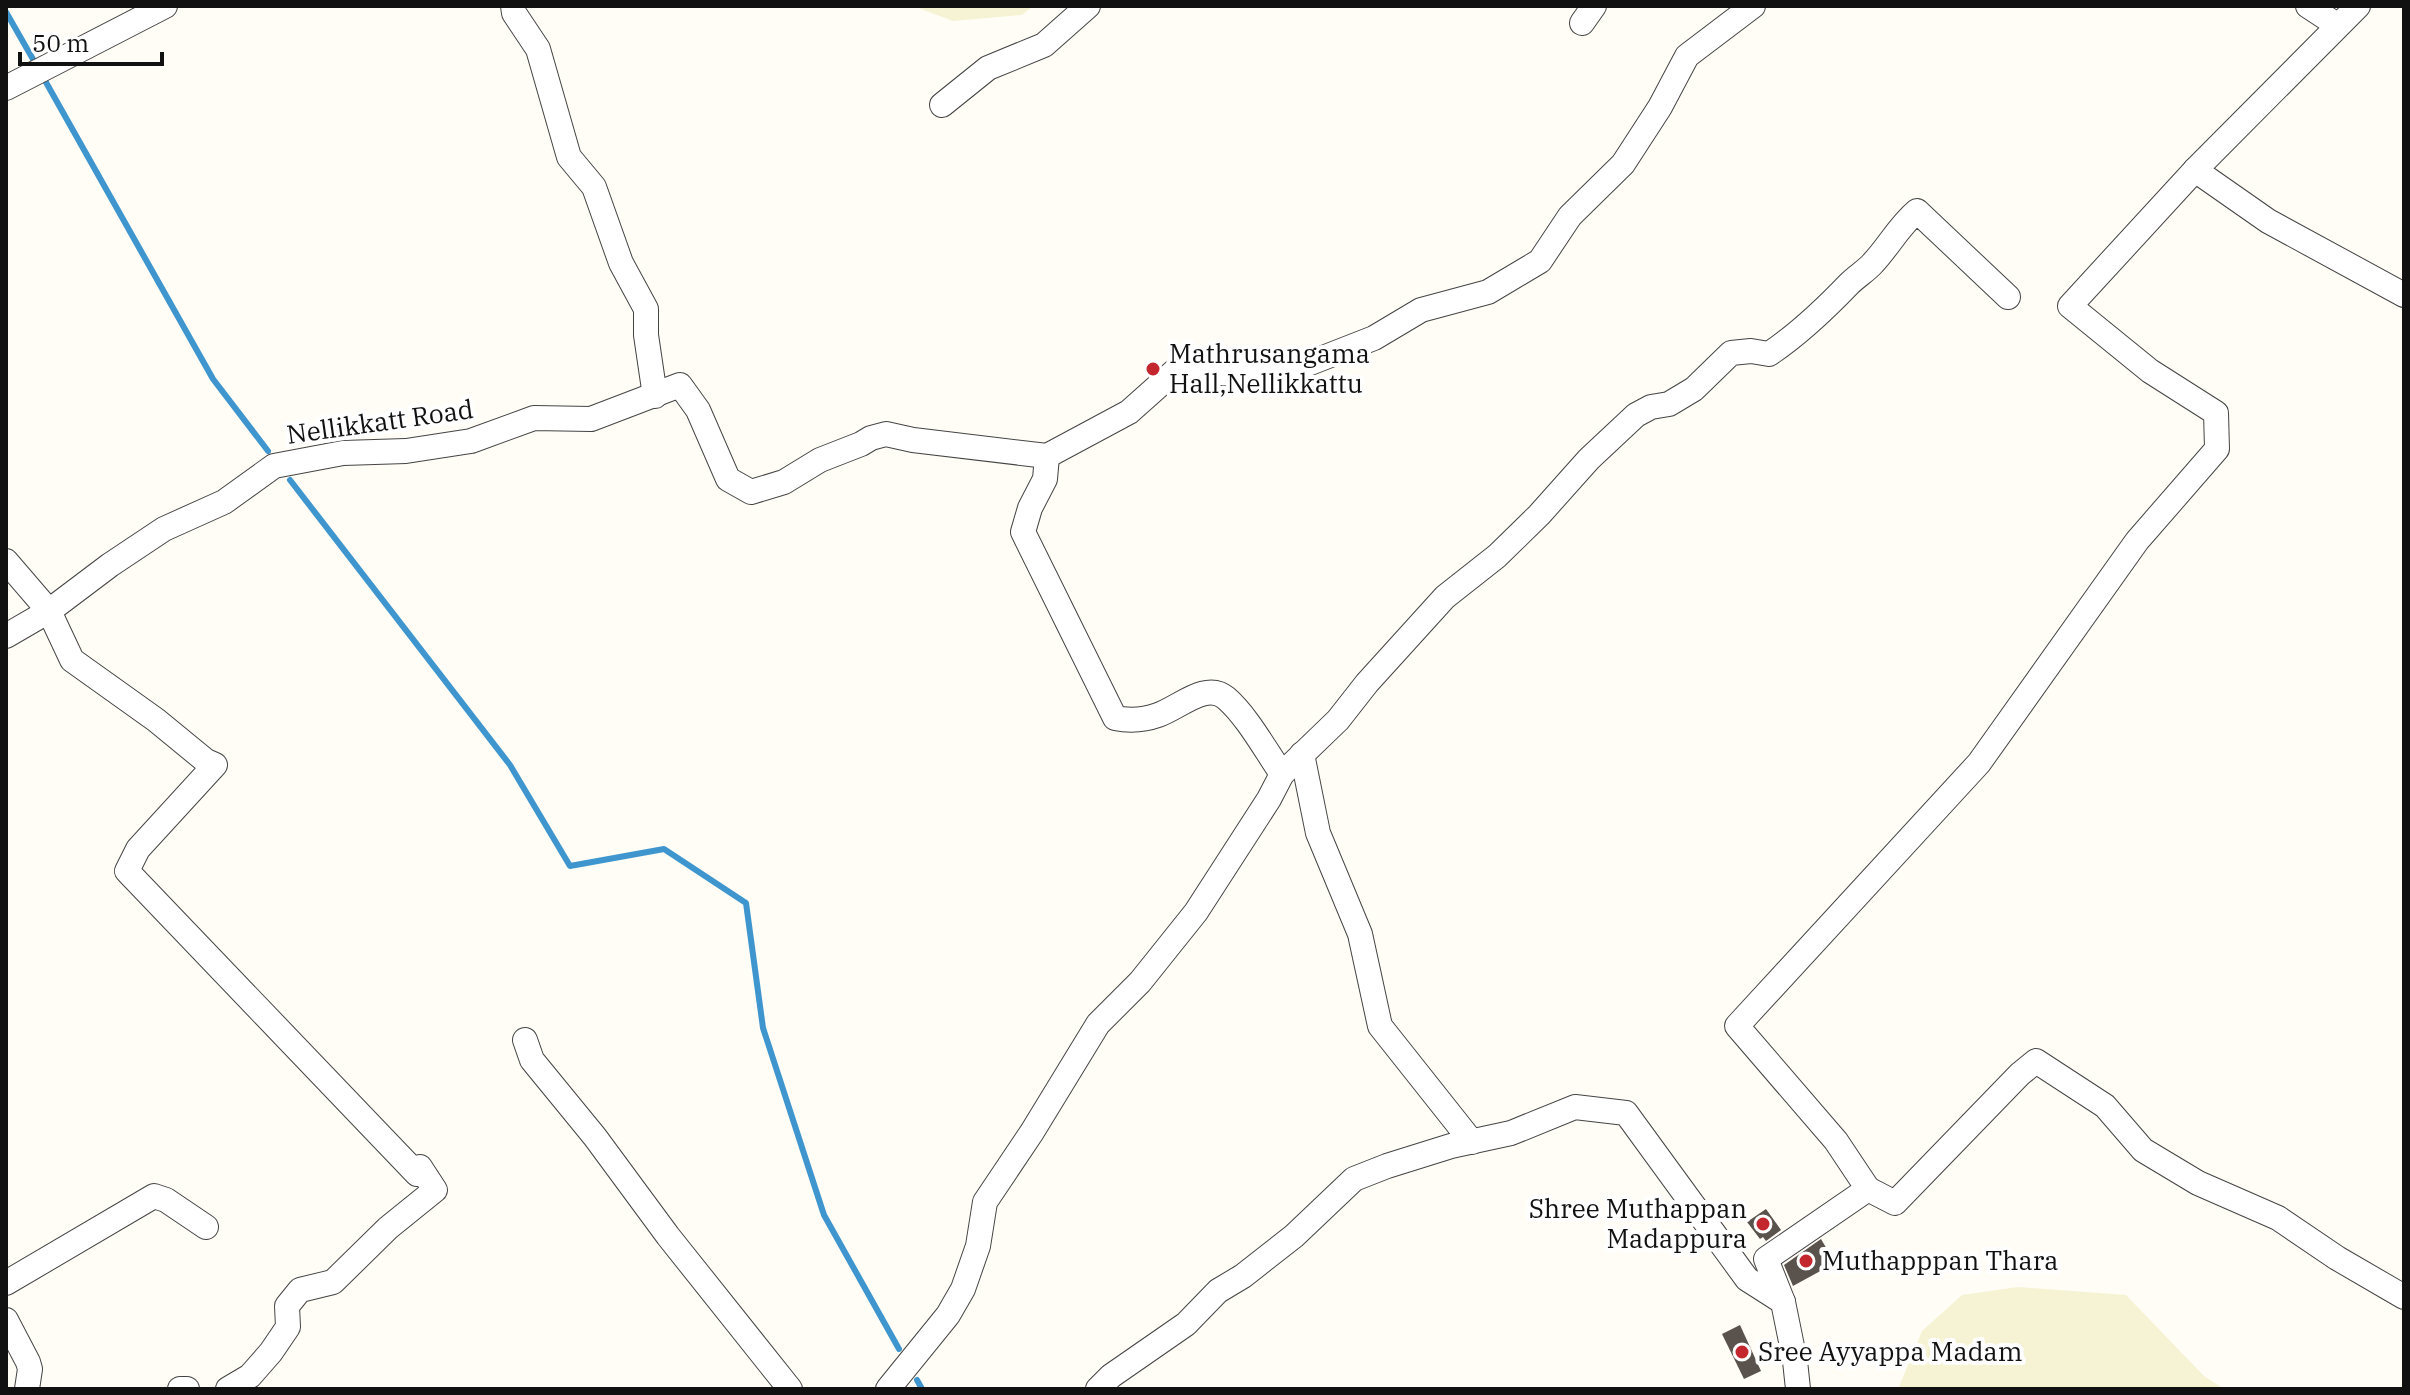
<svg xmlns="http://www.w3.org/2000/svg" width="2410" height="1395" font-family="'IBM Plex Serif',serif">
  <style>
    .farmland { fill: #f6f3d4 }
    .lines { fill: none; stroke-linecap: round; stroke-linejoin: round }
    .stream { stroke: #3f96cf; stroke-width: 6 }
    .building { fill: #5a524d }
    .minor-casing { stroke: #444; stroke-width: 26 }
    .minor { stroke: #fff; stroke-width: 24 }
    .poi-dot { fill: #c4262e; stroke: #fff; stroke-width: 3 }
    .labels { text-anchor: middle; stroke-width: 8; stroke-linejoin: round; paint-order: stroke }
    .poi-label { font-size: 26px; fill: #111; stroke: #fff; text-anchor: start }
    .street-label { font-size: 26px; fill: #111; stroke: #fff }
  </style>
  <rect width="100%" height="100%" fill="#fffdf5"/>
  <g class="farmland">
    <polygon points="913,6 1033,6 1022,15 953,21"/>
    <polygon points="2018,1287 2126,1295 2204,1376 2224,1389 1898,1389 1922,1331 1962,1295"/>
  </g>
  <g class="lines">
    <g class="stream">
      <polyline points="6,12 38,68"/>
      <polyline points="43,77 213,379 268,451"/>
      <polyline points="290,480 510,765 570,866 664,849 746,903 763,1028 824,1215 899,1349"/>
      <polyline points="917,1380 922,1389"/>
    </g>
  </g>
  <g class="building">
    <polygon points="1766,1209 1781,1230 1766,1241 1763,1237 1760,1239 1747,1222"/>
    <polygon points="1821,1239 1835,1263 1793,1286 1784,1265"/>
    <polygon points="1740,1325 1761,1371 1744,1379 1722,1334"/>
  </g>
  <g class="lines">
    <g class="minor-casing">
      <g id="minor">
        <polyline points="513,6 514,13 538,49 569,157 594,187 621,263 646,309 646,335 655,396"/>
        <polyline points="2308,6 2337,25"/>
        <polyline points="1582,23 1594,6"/>
        <polyline points="6,88 165,6"/>
        <polyline points="942,105 988,68 1044,45 1088,6"/>
        <polyline points="2195,170 2268,221 2404,295"/>
        <path d="M 1047,456 L 1045,479 L 1030,508 L 1023,532 L 1115,718 C 1130,721 1144,720 1158,715 C 1179,708 1206,681 1226,698 C 1247,716 1266,751 1282,774"/>
        <polyline points="6,561 49,611 72,660 156,720 206,761 215,765 138,849 127,871 417,1174 420,1167 435,1190 388,1228 333,1282 300,1290 287,1306 288,1327 271,1352 250,1376 228,1389"/>
        <polyline points="6,636 49,611 110,565 164,529 224,502 274,466 343,453 406,451 471,441 534,418 591,419 680,385 698,410 728,479 751,492 784,482 820,460 861,444 871,438 886,434 913,440 1047,456 1129,412 1175,371 1240,374 1305,365 1374,338 1421,310 1488,292 1540,261 1570,216 1623,164 1660,107 1687,56 1753,6"/>
        <polyline points="1302,754 1318,833 1360,934 1380,1026 1472,1142"/>
        <polyline points="525,1040 532,1060 595,1137 668,1236 790,1389"/>
        <polyline points="1868,1189 1895,1203 2020,1074 2036,1061 2105,1106 2143,1150 2198,1183 2278,1218 2337,1258 2404,1297"/>
        <polyline points="6,1283 154,1196 166,1200 206,1227"/>
        <polyline points="6,1320 28,1362 30,1369 27,1389"/>
        <polyline points="180,1389 187,1389"/>
        <path d="M 888,1389 L 948,1315 L 963,1289 L 978,1246 L 985,1202 L 1032,1132 L 1098,1024 L 1140,982 L 1196,912 L 1269,799 L 1282,774 L 1338,720 L 1367,683 L 1445,597 L 1497,556 L 1539,515 L 1589,459 L 1636,415 L 1651,407 L 1669,404 L 1694,389 L 1731,353 L 1751,351 L 1769,354 C 1799,334 1825,309 1849,284 C 1857,276 1866,271 1873,263 C 1889,246 1899,226 1917,211 L 2008,297"/>
        <polyline points="1098,1389 1111,1376 1186,1324 1218,1291 1243,1276 1294,1236 1354,1179 1387,1166 1451,1146 1511,1133 1575,1107 1626,1113 1747,1279 1783,1302"/>
        <polyline points="1798,1389 1795,1361 1783,1302 1766,1259 1868,1189 1836,1141 1737,1026 1979,763 2137,541 2217,449 2216,413 2150,371 2070,306 2195,170 2358,6"/>
      </g>
    </g>
    <use href="#minor" class="minor"/>
  </g>
  <g class="poi-dot">
    <circle cx="1153" cy="369" r="8"/>
    <circle cx="1763" cy="1224" r="8"/>
    <circle cx="1806" cy="1261" r="8"/>
    <circle cx="1742" cy="1352" r="8"/>
  </g>
  <g class="labels">
    <g class="poi-label">
      <text x="1169" y="363">Mathrusangama<tspan x="1169" dy="30">Hall,Nellikkattu</tspan></text>
      <text x="1747" y="1218" text-anchor="end">Shree Muthappan<tspan x="1747" dy="30">Madappura</tspan></text>
      <text x="1822" y="1270">Muthapppan Thara</text>
      <text x="1758" y="1361">Sree Ayyappa Madam</text>
    </g>
    <g class="street-label">
      <text transform="translate(380 422) rotate(-8)" y="9">Nellikkatt Road</text>
    </g>
  </g>
  <rect width="2410" height="1395" fill="none" stroke="#111111" stroke-width="16"/>
  <path d="M20 52v12h142v-12" fill="none" stroke="#111111" stroke-width="4"/>
  <text x="32" y="52" font-size="24" fill="#111111" stroke="#ffffff" stroke-width="6" paint-order="stroke">50 m</text>
</svg>
